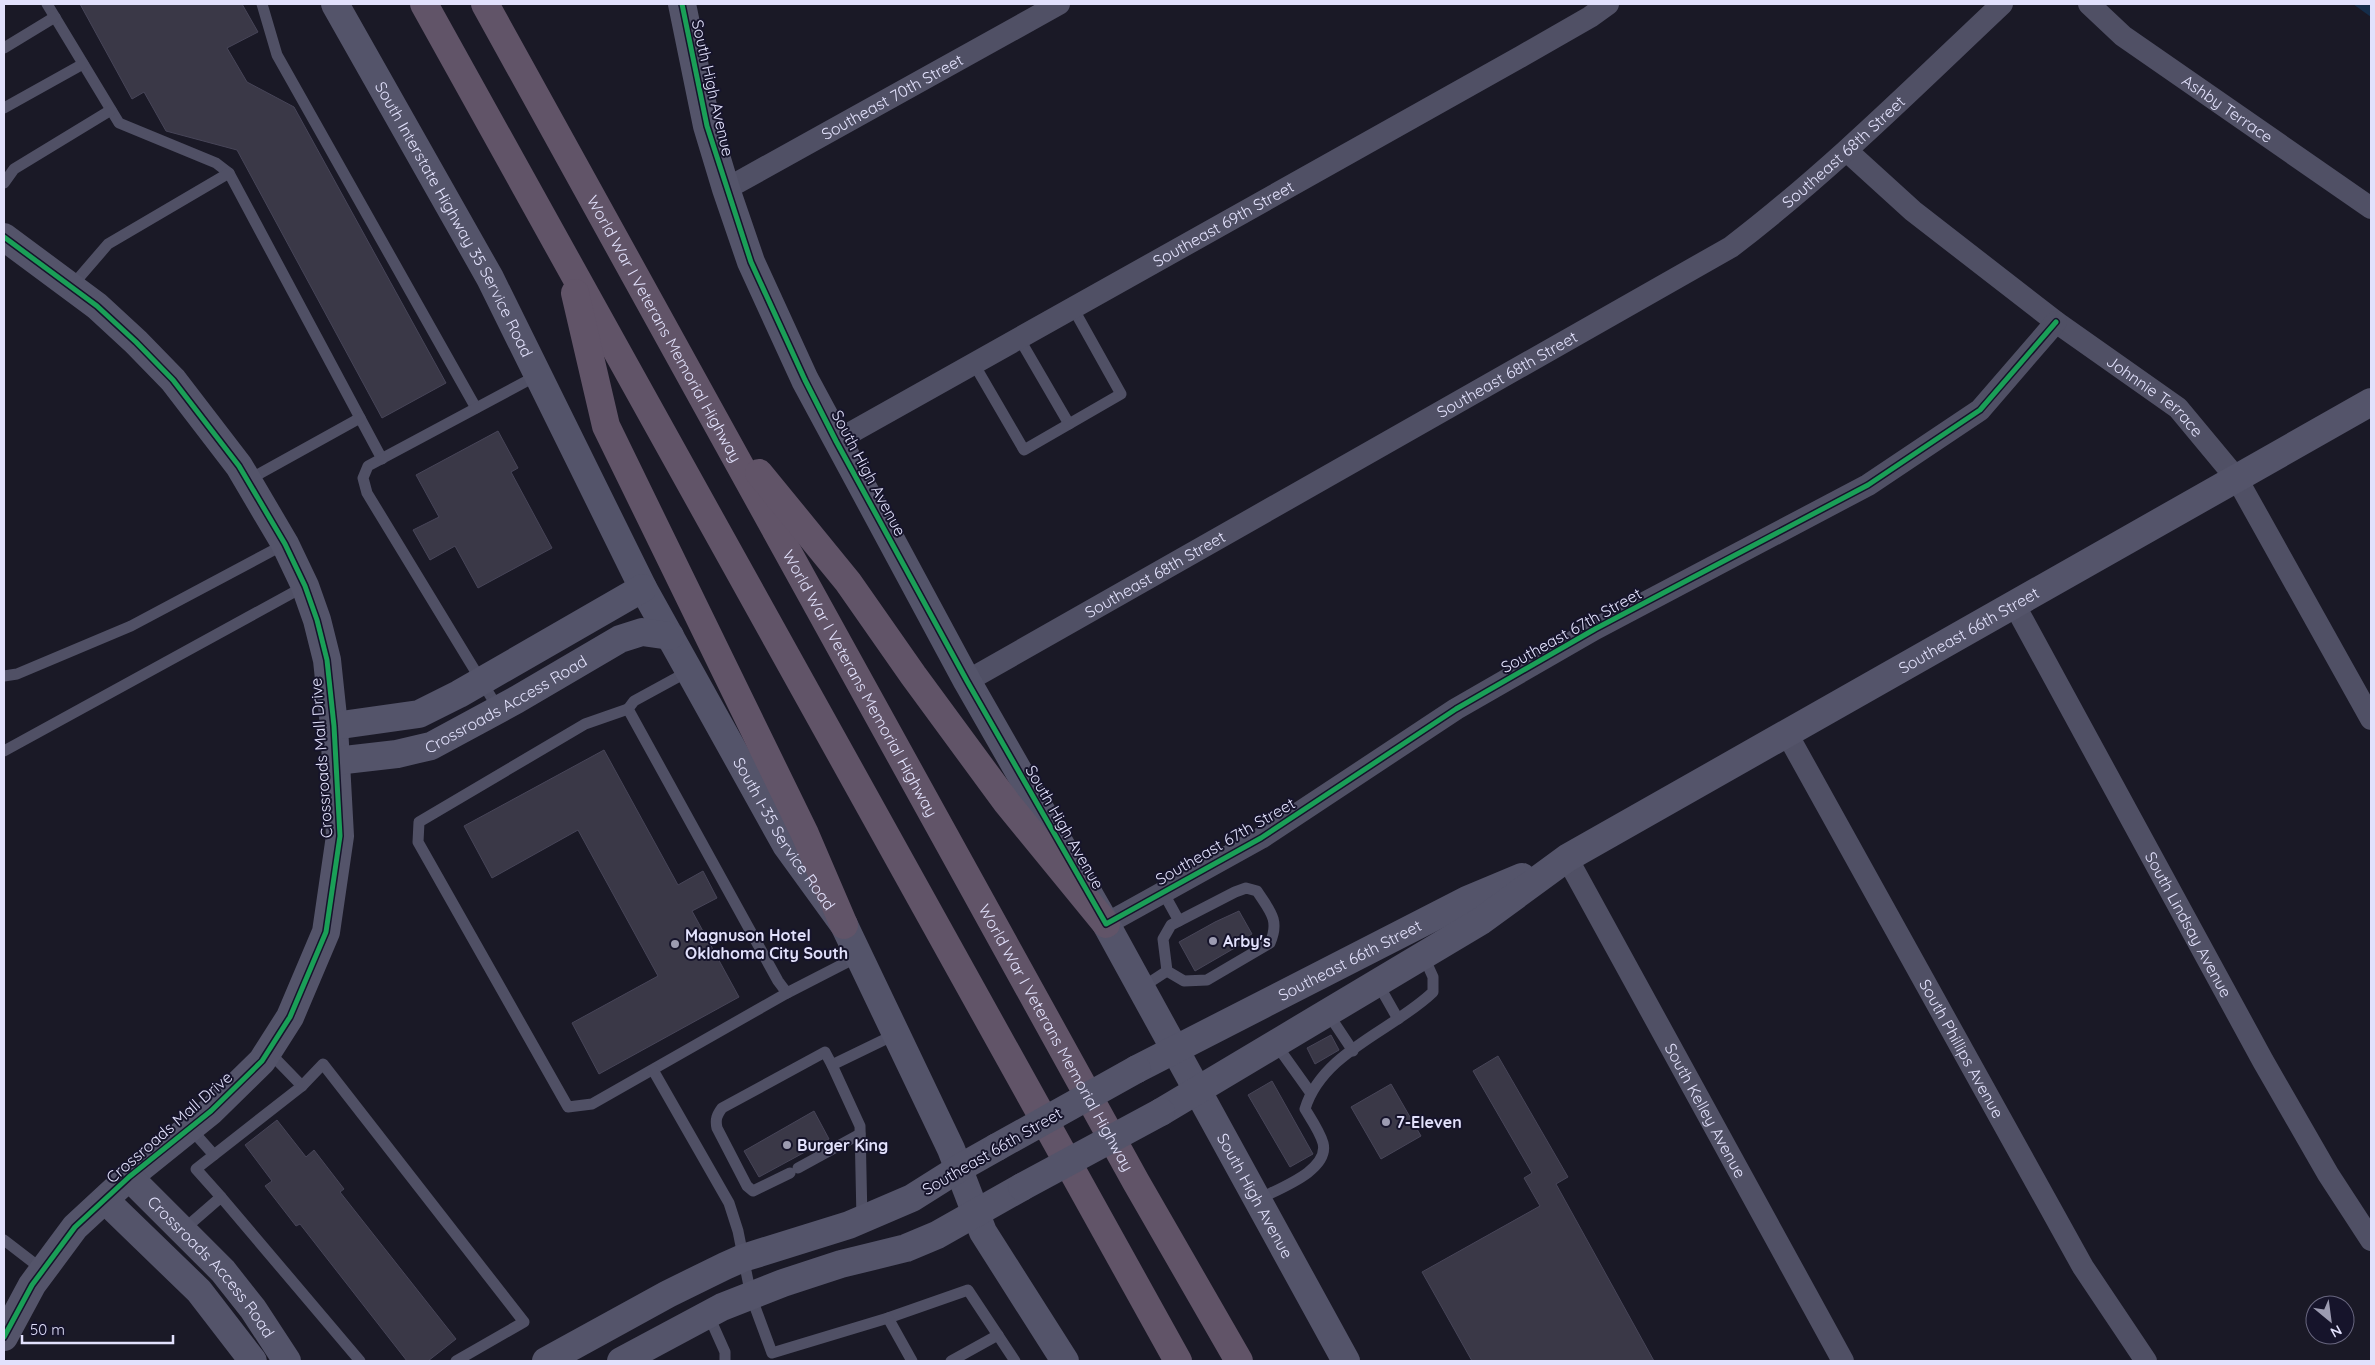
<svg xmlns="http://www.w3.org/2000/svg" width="2375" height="1365" font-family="Quicksand,sans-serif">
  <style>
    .water { fill: #152d4a }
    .building { fill: #3a3847; stroke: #474558 }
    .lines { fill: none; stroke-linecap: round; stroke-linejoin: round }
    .lane { stroke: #505065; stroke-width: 11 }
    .street { stroke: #505065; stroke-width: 22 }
    .secondary { stroke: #54546a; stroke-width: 28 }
    .highway { stroke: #615468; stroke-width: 28 }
    .secondary-bridge { stroke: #54546a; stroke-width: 28 }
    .cycleway-casing { stroke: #16142b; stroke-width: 8 }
    .cycleway { stroke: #1a9f57; stroke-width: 5 }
    .poi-dot { fill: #9c9bb1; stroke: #16142b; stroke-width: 2 }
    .labels { text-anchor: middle; stroke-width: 4; stroke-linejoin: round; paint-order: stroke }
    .street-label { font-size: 16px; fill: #e2e1fc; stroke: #16142b }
    .poi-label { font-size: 16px; font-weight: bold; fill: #e2e1fc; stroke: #16142b; text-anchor: start }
  </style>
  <rect width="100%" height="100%" fill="#1a1926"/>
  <polygon class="water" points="2353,4 2371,4 2371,17"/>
  <g class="building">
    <polygon points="80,4 242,4 258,32 227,48 247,82 294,107 446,383 382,418 237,150 166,131 144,92 132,99"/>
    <polygon points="498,431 518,468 511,472 552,548 478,588 455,546 430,560 413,530 439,517 416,475"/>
    <polygon points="604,750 678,885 703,871 717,898 692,911 739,997 599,1074 572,1023 658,976 578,830 492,878 464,826"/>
    <polygon points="1239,911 1252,934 1243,939 1245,942 1195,971 1179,942 1215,922"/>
    <polygon points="1331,1035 1339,1050 1315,1064 1307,1048"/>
    <polygon points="1498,1056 1568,1177 1556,1184 1654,1361 1472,1361 1422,1272 1540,1206 1524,1178 1532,1173 1473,1071"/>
    <polygon points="1272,1081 1313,1154 1290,1167 1248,1095"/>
    <polygon points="1391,1084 1421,1136 1381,1159 1351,1107"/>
    <polygon points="814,1111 829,1139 759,1177 744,1151"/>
    <polygon points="277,1120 306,1157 314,1150 344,1189 340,1192 456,1339 428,1361 407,1361 300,1224 296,1226 265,1186 272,1181 245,1145"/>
  </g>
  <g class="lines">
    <g class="lane">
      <polyline points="47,4 119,123 216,163 229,173 382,459"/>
      <polyline points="262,4 277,55 476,408"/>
      <polyline points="4,48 55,17"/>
      <polyline points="4,108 83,64"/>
      <polyline points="4,183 14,169 111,110"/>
      <polyline points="71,287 108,244 229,173"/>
      <polyline points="1019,338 1069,424"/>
      <polyline points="974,364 1024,450 1121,394 1073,308"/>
      <polyline points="248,480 360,418"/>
      <polyline points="689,671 634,701 628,709 778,981 787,993 859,956"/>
      <polyline points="4,676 17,674 131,626 285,544"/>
      <polyline points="628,709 585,724 419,822 418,842 568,1107 592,1104 787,993"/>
      <polyline points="499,710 367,493 363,478 368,466 538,375"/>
      <polyline points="4,751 305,586"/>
      <path d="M 1246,888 L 1257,891 C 1270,911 1280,920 1270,943 L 1207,980 L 1184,981 L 1167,971 L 1163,939 L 1171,925 L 1235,892 Z"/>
      <polyline points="1163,892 1179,921"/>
      <polyline points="1377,982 1398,1019"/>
      <polyline points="1141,988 1167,971"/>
      <polyline points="1327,1012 1353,1051"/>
      <polyline points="1275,1043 1310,1092"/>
      <polyline points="268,1051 302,1086"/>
      <polyline points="653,1070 729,1203 738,1231 751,1296 772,1353 888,1318 968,1290 1015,1361"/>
      <polyline points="190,1128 214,1155"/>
      <polyline points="798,1168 860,1134"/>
      <path d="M 790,1173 L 753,1191 L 747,1186 L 717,1128 C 715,1119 717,1115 722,1108 L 825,1052 L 832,1065"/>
      <polyline points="221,1197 196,1169 302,1086 323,1064 524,1322 456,1361"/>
      <path d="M 1257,1200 C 1277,1189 1330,1171 1323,1143 C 1320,1132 1311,1119 1305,1109 C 1322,1052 1394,1030 1433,992 L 1433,977 L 1423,955"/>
      <polyline points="862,1220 860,1126 832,1065 896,1034"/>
      <polyline points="183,1230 221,1197 360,1361"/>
      <polyline points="4,1240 43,1270"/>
      <polyline points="708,1314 725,1352 725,1361"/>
      <polyline points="888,1318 912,1361"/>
      <polyline points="951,1361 998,1335"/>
    </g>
    <g class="street">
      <path id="s1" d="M 2089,4 L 2123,36 L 2371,208"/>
      <path id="s2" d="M 1847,151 L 1913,211 L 2056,322 L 2178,408 L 2237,479 L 2371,719"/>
      <path id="s3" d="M 726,189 L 1059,4"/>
      <path id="s4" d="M 836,441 L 1522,56 L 1590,17 L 1608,4"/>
      <path id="s5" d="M 2014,604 L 2263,1061 L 2328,1174 L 2371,1240"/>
      <path id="s6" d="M 967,681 L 1731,247 C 1828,173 1914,87 2002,4"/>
      <path id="s7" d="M 1786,732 L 2083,1267 L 2146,1361"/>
      <path id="s8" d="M 1567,858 L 1843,1361"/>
      <polyline points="1106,924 1261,838 1456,709 1595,629 1868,485 1980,410 2056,322"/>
    </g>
    <g class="secondary">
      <path id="s9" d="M 335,4 L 490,278 L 643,588 L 786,845 L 844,925 L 951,1149 L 983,1232 L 1065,1361"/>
      <path id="s10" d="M 682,4 L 707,126 L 726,189 L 751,262 L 805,380 L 967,681 L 1106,924 L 1346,1361"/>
      <polyline points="4,237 97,306 136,342 173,380 239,466 285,544 305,586 317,620 327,660 334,726 340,836 326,932 290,1017 262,1061 211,1111 129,1177 75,1227 32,1285 4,1337"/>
      <polyline points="334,726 419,714 459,694 643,588"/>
      <path id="s11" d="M 336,761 L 397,754 L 431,746 L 516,700 L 620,639 L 642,632 L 670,636"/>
      <path id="s12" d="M 1137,1069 L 1467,900 L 1522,877"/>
      <path id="s13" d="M 1161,1112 L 1481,921 L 1567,858 L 2371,402"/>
      <path id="s14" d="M 129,1177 L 223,1271 L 253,1309 L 287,1361"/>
      <polyline points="105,1200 199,1291 253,1361"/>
      <polyline points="546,1361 668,1294 725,1266 743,1258 849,1225 912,1198 958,1169 997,1147"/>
      <polyline points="621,1361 722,1307 783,1283 841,1264 906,1248 937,1235 1022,1187"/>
    </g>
    <g class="highway">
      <polyline points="424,4 1178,1361"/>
      <path id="s15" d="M 485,4 L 1136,1182 L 1239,1361"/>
      <polyline points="575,293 606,426 805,834 844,925"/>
      <polyline points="759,473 848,582 913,675 1007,803 1106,924"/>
    </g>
    <g class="secondary-bridge">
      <polyline points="997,1147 1137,1069"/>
      <polyline points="1022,1187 1161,1112"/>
    </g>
    <g class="cycleway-casing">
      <g id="cycleway">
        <polyline points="682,4 707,126 751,262 805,380 836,441 967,681 1106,924 1261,838 1456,709 1595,629 1868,485 1980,410 2056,322"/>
        <polyline points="4,237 97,306 136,342 173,380 239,466 285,544 305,586 317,620 327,660 334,726 340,836 326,932 290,1017 262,1061 211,1111 129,1177 75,1227 32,1285 4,1337"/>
      </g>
    </g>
    <use href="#cycleway" class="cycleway"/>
  </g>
  <g class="poi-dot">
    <circle cx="1213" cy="941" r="5"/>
    <circle cx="675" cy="944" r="5"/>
    <circle cx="1386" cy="1122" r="5"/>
    <circle cx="787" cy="1145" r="5"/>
  </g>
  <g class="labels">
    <g class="street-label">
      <text transform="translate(713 88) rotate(77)" y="6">South High Avenue</text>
      <text dy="6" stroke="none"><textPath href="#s3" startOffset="190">Southeast 70th Street</textPath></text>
      <text dy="6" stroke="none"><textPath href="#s1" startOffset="174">Ashby Terrace</textPath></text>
      <text dy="6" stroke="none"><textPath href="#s6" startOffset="1026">Southeast 68th Street</textPath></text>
      <text dy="6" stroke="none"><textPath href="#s9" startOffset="246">South Interstate Highway 35 Service Road</textPath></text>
      <text dy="6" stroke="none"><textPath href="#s4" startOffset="444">Southeast 69th Street</textPath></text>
      <text dy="6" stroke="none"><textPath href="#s15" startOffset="371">World War I Veterans Memorial Highway</textPath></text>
      <text dy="6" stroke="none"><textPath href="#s6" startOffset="621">Southeast 68th Street</textPath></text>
      <text dy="6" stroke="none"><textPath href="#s2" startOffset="394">Johnnie Terrace</textPath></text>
      <text transform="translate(869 473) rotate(62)" y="6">South High Avenue</text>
      <text dy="6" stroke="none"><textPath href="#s6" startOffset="216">Southeast 68th Street</textPath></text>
      <text dy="6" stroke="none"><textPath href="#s13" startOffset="941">Southeast 66th Street</textPath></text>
      <text transform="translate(1571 630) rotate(-29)" y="6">Southeast 67th Street</text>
      <text dy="6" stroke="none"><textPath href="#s15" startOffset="776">World War I Veterans Memorial Highway</textPath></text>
      <text dy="6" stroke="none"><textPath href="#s11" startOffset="182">Crossroads Access Road</textPath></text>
      <text transform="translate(321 758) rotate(-94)" y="6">Crossroads Mall Drive</text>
      <text transform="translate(1065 827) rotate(60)" y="6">South High Avenue</text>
      <text dy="6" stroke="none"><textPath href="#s9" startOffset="944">South I-35 Service Road</textPath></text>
      <text transform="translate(1225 841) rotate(-30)" y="6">Southeast 67th Street</text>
      <text dy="6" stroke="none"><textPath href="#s5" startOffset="365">South Lindsay Avenue</textPath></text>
      <text dy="6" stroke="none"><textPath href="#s12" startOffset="239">Southeast 66th Street</textPath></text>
      <text dy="6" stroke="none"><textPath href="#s15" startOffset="1181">World War I Veterans Memorial Highway</textPath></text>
      <text dy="6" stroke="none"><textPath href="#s7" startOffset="362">South Phillips Avenue</textPath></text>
      <text dy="6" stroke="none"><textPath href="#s8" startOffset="288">South Kelley Avenue</textPath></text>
      <text transform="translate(169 1127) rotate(-41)" y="6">Crossroads Mall Drive</text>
      <text transform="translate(992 1151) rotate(-30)" y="6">Southeast 66th Street</text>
      <text dy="6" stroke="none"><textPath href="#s10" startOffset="1329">South High Avenue</textPath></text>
      <text dy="6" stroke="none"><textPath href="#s14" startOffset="122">Crossroads Access Road</textPath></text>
    </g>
    <g class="poi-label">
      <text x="685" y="941">Magnuson Hotel<tspan x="685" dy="18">Oklahoma City South</tspan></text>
      <text x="1223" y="947">Arby's</text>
      <text x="1396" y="1128">7-Eleven</text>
      <text x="797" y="1151">Burger King</text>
    </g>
  </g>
  <rect width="2375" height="1365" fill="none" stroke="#e2e1fc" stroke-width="10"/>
  <g transform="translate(2330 1320) rotate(151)"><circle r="24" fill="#16142b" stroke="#68667f"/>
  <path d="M0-4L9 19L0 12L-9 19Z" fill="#9c9bb1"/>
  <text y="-8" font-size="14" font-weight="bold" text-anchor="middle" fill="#e2e1fc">N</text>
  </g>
  <path d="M22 1335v8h151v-8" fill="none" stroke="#e2e1fc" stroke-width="2.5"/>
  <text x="30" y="1335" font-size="15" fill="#e2e1fc" stroke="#16142b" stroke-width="4" paint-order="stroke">50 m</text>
</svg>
